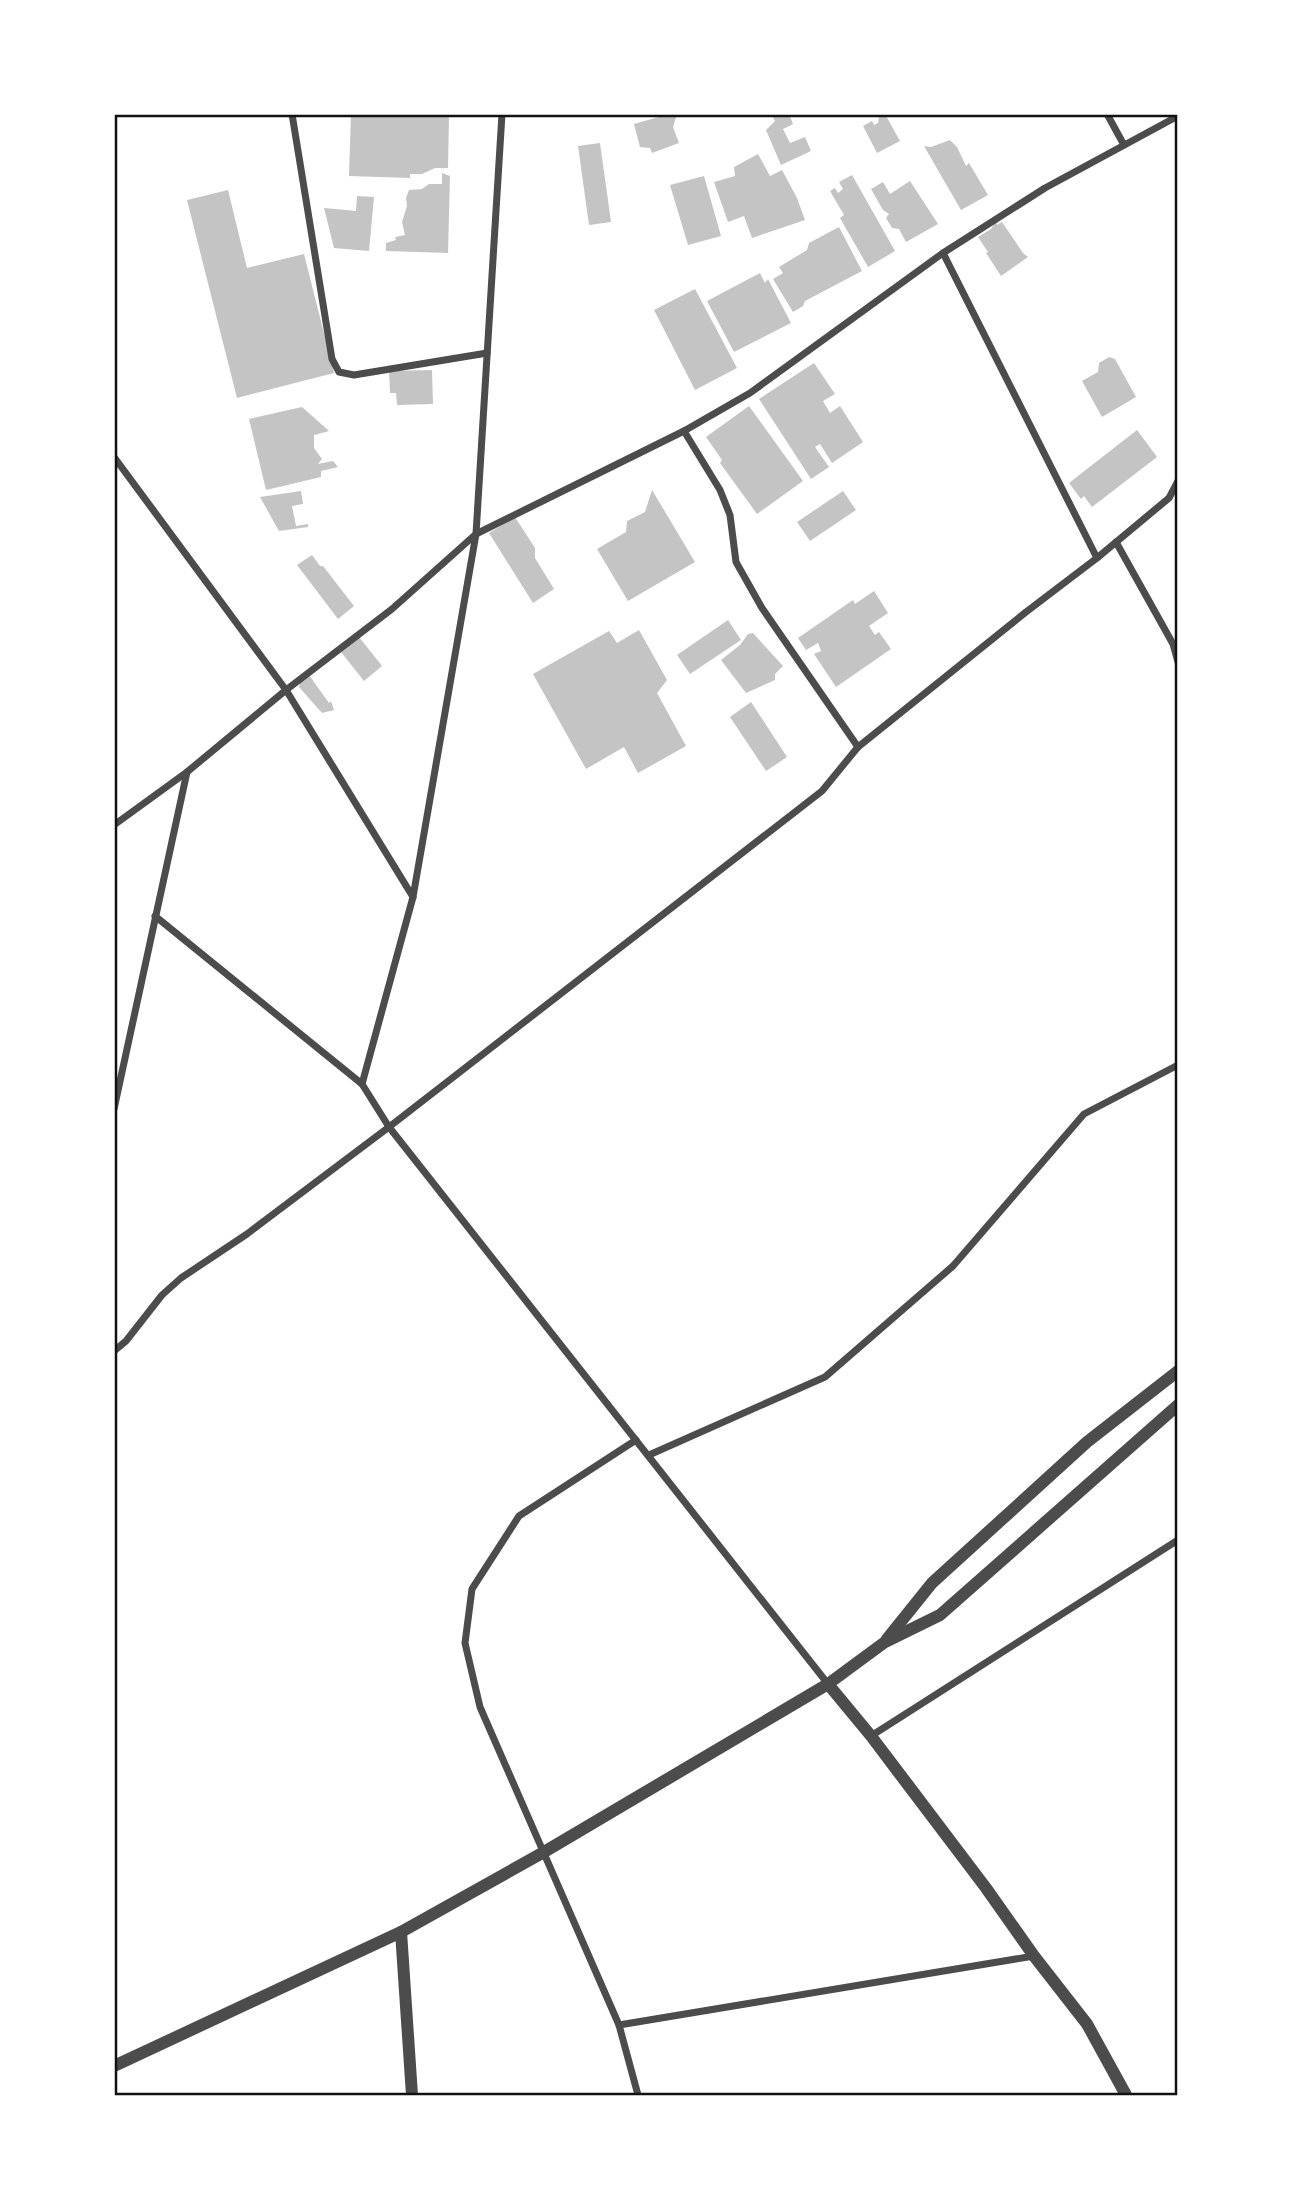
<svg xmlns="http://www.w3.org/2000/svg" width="1292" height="2209" font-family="Jost,sans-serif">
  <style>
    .building { fill: #c4c4c4 }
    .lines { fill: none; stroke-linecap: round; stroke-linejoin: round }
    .minor { stroke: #4c4c4c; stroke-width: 7 }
    .tertiary { stroke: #4c4c4c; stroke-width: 12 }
    .neatline { fill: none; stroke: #111; stroke-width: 2.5 }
  </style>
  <rect width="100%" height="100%" fill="#fff"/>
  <g class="building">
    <polygon points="351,114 449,116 448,168 435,168 422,174 410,174 410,178 349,176"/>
    <polygon points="669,114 677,114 673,127 679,143 652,153 650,148 640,147 634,124"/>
    <polygon points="771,114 789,114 793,124 783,129 790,143 805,137 811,151 781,165 766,130 775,121"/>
    <polygon points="885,114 900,141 877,153 863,126 872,121 874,125 878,123 879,117"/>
    <polygon points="950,140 957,147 966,166 969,163 988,195 961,210 924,146 931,147"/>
    <polygon points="600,143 611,222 589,225 578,146"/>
    <polygon points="758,154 770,176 782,170 797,198 805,220 752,238 744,216 728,222 714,182 735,176 734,167"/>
    <polygon points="442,173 450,176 448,253 386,251 386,243 396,240 395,237 405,235 402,222 407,206 406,198 409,190 422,189 429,184 442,184"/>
    <polygon points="852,175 895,251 868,267 840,218 844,215 830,191 835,188 838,193 843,189 839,182"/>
    <polygon points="704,176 721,236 688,245 670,185"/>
    <polygon points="910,181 938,224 906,242 899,229 892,228 886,218 889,214 883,210 871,189 883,182 890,194"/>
    <polygon points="228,190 247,268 304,254 334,373 237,398 187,200"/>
    <polygon points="357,196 374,197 369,251 334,248 324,208 356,211"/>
    <polygon points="996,221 997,225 1002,222 1023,253 1028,257 1001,276 986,253 988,252 978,237 991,229"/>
    <polygon points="839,227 862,271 805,301 803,306 793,312 773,279 783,273 779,267 807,250 809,243"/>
    <polygon points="760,273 765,283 768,279 791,323 734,352 707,301"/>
    <polygon points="695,289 737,368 695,390 654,310"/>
    <polygon points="1109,357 1115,359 1136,397 1102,417 1082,381 1098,372 1099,363"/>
    <polygon points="814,363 835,394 823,401 830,413 840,406 863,442 832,463 820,444 815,447 829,467 811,479 759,399"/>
    <polygon points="432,370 433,404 397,405 396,393 390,393 389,371"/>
    <polygon points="749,406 803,481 757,514 720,463 722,460 706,437"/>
    <polygon points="302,407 329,431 314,435 314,448 322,459 318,464 333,461 338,467 321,471 321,477 266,490 249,419"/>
    <polygon points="1137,430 1157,457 1092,507 1084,496 1081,499 1069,483"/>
    <polygon points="652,490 695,562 628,601 597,549 626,532 627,521 645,512"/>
    <polygon points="301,491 303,504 292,506 296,526 308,524 308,527 279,531 260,497"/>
    <polygon points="843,491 856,510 810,541 797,522"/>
    <polygon points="515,517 535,548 535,558 554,589 533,603 489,533"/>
    <polygon points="312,555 320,566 323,566 354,606 338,619 297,565"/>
    <polygon points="874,591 888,613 869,626 875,635 879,632 891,649 836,687 814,654 821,651 818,643 806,650 798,638 853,600 855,604"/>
    <polygon points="728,620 741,640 690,674 677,655"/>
    <polygon points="639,630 667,680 657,693 686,746 638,773 624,747 586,769 533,674 609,631 617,643"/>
    <polygon points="753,633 783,666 775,674 775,680 746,693 721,660 740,645 748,634"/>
    <polygon points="359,637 382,666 364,681 341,652"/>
    <polygon points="309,675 329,703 331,701 334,710 322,713 299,687 300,682"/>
    <polygon points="751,702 787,757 766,771 730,717"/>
  </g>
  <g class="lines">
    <g class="minor">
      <polyline points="292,114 332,359 339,372 354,375 487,353"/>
      <polyline points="502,114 476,534 413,897 362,1084 389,1127 828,1684"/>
      <polyline points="1107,114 1124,145"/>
      <polyline points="943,253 1097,558"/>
      <polyline points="684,431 720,490 730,515 736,562 762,608 858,747"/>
      <polyline points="114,457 286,690 413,897"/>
      <polyline points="1116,542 1173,644 1178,662"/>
      <polyline points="114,825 187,772 286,690 392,609 476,534 684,431 750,393 943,253 1045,188 1178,116"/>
      <polyline points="155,916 362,1084"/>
      <polyline points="114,1109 187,772"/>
      <polyline points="114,1351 126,1341 162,1295 181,1278 247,1234 389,1127 822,791 858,747 1026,612 1097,558 1169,498 1178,481"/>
      <polyline points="636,1440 519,1516 472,1589 465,1643 480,1707 619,2025 638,2095"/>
      <polyline points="649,1455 825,1377 953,1266 1084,1114 1178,1065"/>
      <polyline points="871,1736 1178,1540"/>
      <polyline points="619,2025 1034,1956"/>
    </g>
    <g class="tertiary">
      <polyline points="887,1639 932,1583 1087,1442 1178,1371"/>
      <polyline points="828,1684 871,1736 986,1888 1034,1956 1087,2024 1126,2095"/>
      <polyline points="401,1932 412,2095"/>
      <polyline points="114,2066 401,1932 544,1852 828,1684 885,1642 940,1615 1178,1405"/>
    </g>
  </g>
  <rect width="1292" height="2209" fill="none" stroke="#ffffff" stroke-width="231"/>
  <rect x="116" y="116" width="1060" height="1978" class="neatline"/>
</svg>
